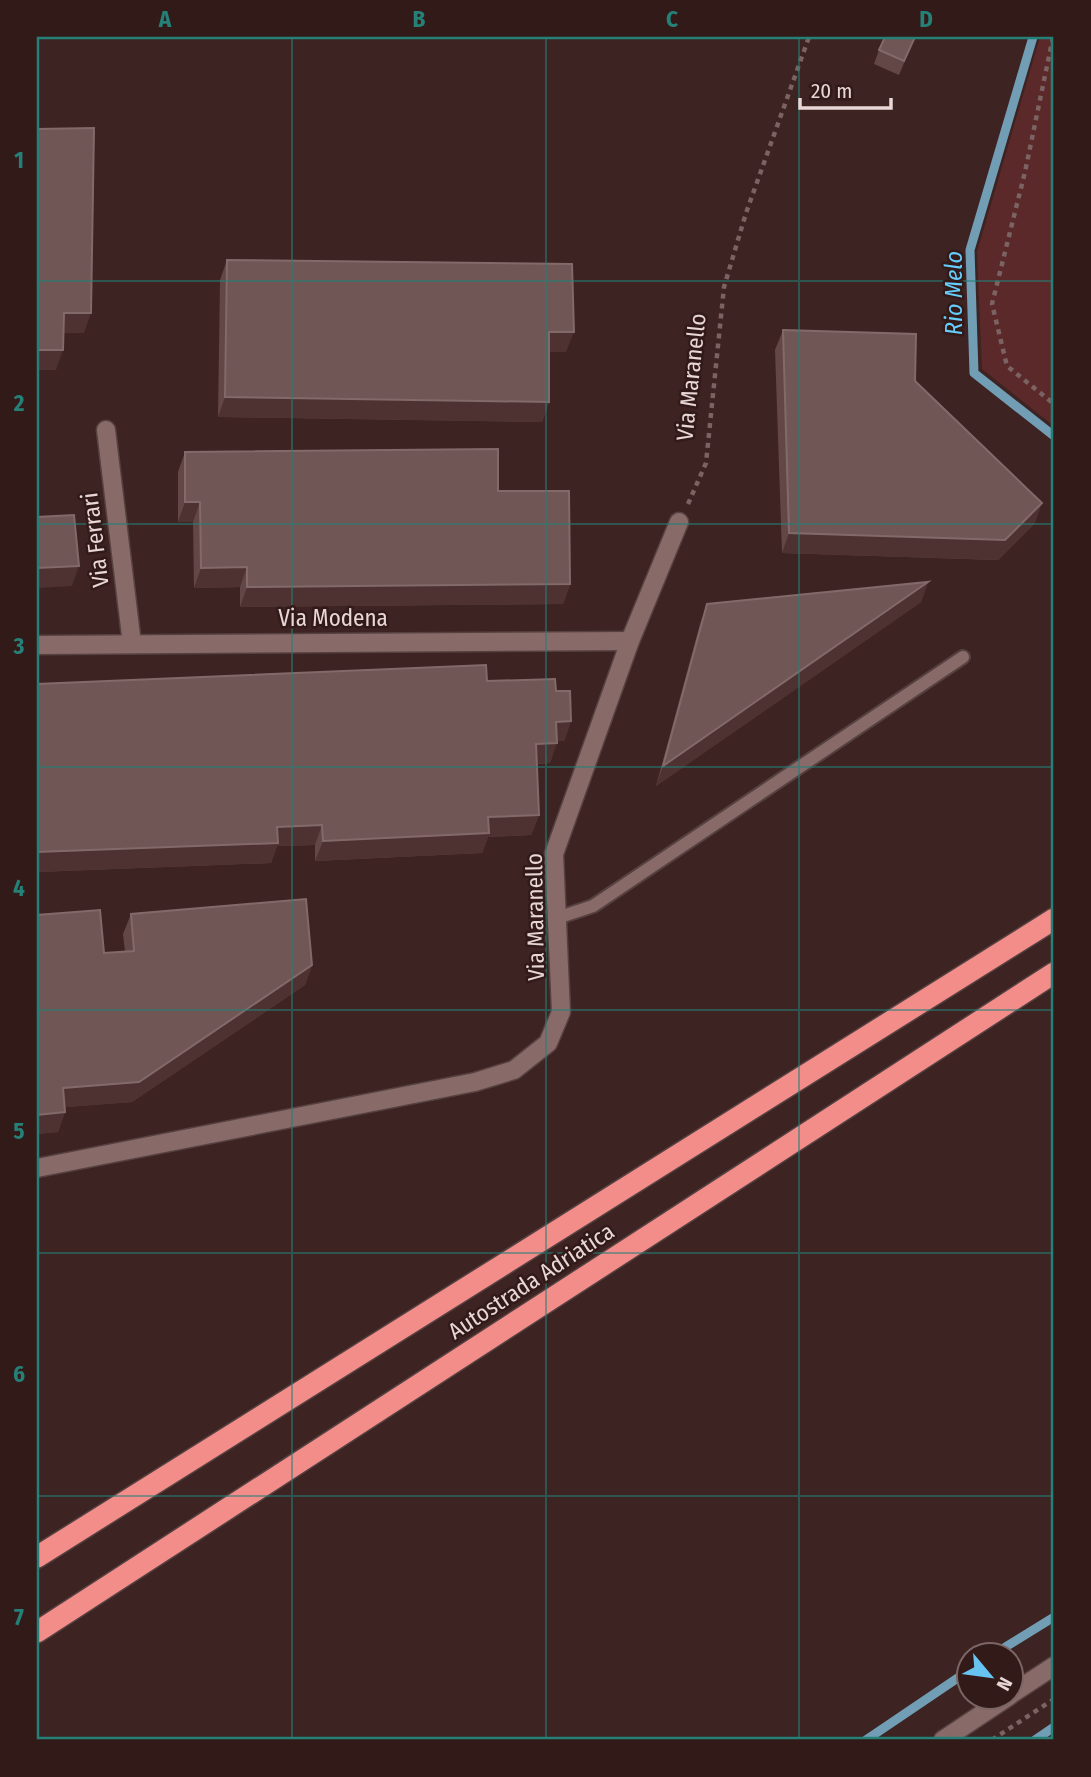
<svg xmlns="http://www.w3.org/2000/svg" width="1091" height="1777" font-family="'Fira Sans Condensed',sans-serif">
  <style>
    .green { fill: #5b2929 }
    .lines { fill: none; stroke-linecap: round; stroke-linejoin: round }
    .stream { stroke: #719eb5; stroke-width: 9 }
    .service-casing { stroke: #564141; stroke-width: 16 }
    .minor-casing { stroke: #564141; stroke-width: 21 }
    .motorway-casing { stroke: #564141; stroke-width: 24 }
    .path { stroke: #7a6362; stroke-width: 4.5; stroke-dasharray: 5 5; stroke-linecap: butt }
    .service { stroke: #886a68; stroke-width: 12 }
    .minor { stroke: #886a68; stroke-width: 18 }
    .motorway { stroke: #f38d8a; stroke-width: 21 }
    .wall { fill: #624746 }
    .shaded-wall { fill: #4d3231 }
    .building { fill: #705655; stroke: #836a6a; stroke-width: 2 }
    .grid { fill: none; stroke: #258078; stroke-width: 2; stroke-opacity: 0.55 }
    .labels { text-anchor: middle; stroke-width: 5; stroke-linejoin: round; paint-order: stroke }
    .street-label { font-size: 23px; fill: #e8d7d6; stroke: #321a19 }
    .water-label { font-size: 24px; font-style: italic; fill: #66cdfd; stroke: #321a19 }
    .neatline { fill: none; stroke: #258078; stroke-width: 2.5 }
    .grid-label { font-size: 23px; text-anchor: middle; font-weight: bold; fill: #258078 }
  </style>
  <rect width="100%" height="100%" fill="#3d2322"/>
  <polygon class="green" points="1040,37 1054,37 1054,426 982,369 977,252"/>
  <g class="lines">
    <g class="stream">
      <polyline points="1033,37 970,250 974,373 1054,436"/>
      <polyline points="994,1654 1054,1617"/>
      <polyline points="866,1740 968,1671"/>
      <polyline points="1035,1740 1054,1727"/>
    </g>
    <g class="service-casing">
      <polyline id="service" points="557,918 593,906 963,657"/>
    </g>
    <g class="minor-casing">
      <g id="minor">
        <polyline points="106,430 132,644"/>
        <polyline points="37,645 630,641"/>
        <polyline points="37,1168 475,1082 514,1070 548,1043 561,1012 554,854 630,641 679,522"/>
        <polyline points="1010,1695 1054,1666"/>
        <polyline points="943,1740 1009,1696"/>
      </g>
    </g>
    <g class="motorway-casing">
      <g id="motorway">
        <polyline points="37,1557 1054,919"/>
        <polyline points="37,1632 1054,973"/>
      </g>
    </g>
    <g class="path">
      <polyline points="1053,37 1025,172 992,304 1007,366 1054,404"/>
      <polyline points="688,504 706,463 724,287 746,213 809,37"/>
      <polyline points="992,1740 1054,1699"/>
    </g>
    <use href="#service" class="service"/>
    <use href="#minor" class="minor"/>
    <use href="#motorway" class="motorway"/>
  </g>
  <g class="wall">
    <polygon points="915,37 899,75 874,64 879,50"/>
    <polygon points="227,260 566,352 549,352 549,402 542,422 218,417 220,280"/>
    <polygon points="783,330 915,381 1035,523 998,560 782,553 775,350"/>
    <polygon points="185,452 498,491 570,584 563,604 240,607 240,587 194,588 193,522 178,522 178,472"/>
    <polygon points="928,582 921,602 656,786 700,624 707,604"/>
    <polygon points="487,681 556,691 571,721 564,741 557,741 550,763 537,764 539,815 531,835 488,837 482,853 315,861 315,845 277,846 271,863 37,872 37,684"/>
    <polygon points="131,914 312,965 305,985 132,1102 65,1107 65,1112 58,1132 37,1134 37,915 104,953 125,952 123,934"/>
  </g>
  <g class="shaded-wall">
    <polygon points="64,313 91,313 84,333 57,333"/>
    <polygon points="549,332 574,332 566,352 542,352"/>
    <polygon points="37,350 63,350 56,370 37,370"/>
    <polygon points="225,397 549,402 542,422 218,417"/>
    <polygon points="185,502 200,502 193,522 178,522"/>
    <polygon points="1042,503 1035,523 998,560 782,553 789,533"/>
    <polygon points="79,566 72,586 37,588 37,568"/>
    <polygon points="247,567 240,587 194,588 201,568"/>
    <polygon points="928,582 921,602 656,786 663,766"/>
    <polygon points="570,584 563,604 240,607 247,587"/>
    <polygon points="571,721 564,741 549,742 556,722"/>
    <polygon points="557,743 550,763 529,764 536,744"/>
    <polygon points="539,815 531,835 488,837 482,853 315,861 323,841 488,817"/>
    <polygon points="322,825 315,845 277,846 271,863 37,872 37,852 277,827"/>
    <polygon points="312,965 305,985 132,1102 56,1108 63,1088"/>
    <polygon points="65,1112 58,1132 37,1134 37,1115"/>
  </g>
  <g class="building">
    <polygon points="885,37 915,37 904,61 879,50"/>
    <polygon points="94,128 91,313 64,313 63,350 37,350 37,129"/>
    <polygon points="227,260 572,264 574,332 549,332 549,402 225,397"/>
    <polygon points="783,330 916,334 915,381 1042,503 1005,540 789,533"/>
    <polygon points="498,449 498,491 569,491 570,584 247,587 247,567 201,568 200,502 185,502 185,452"/>
    <polygon points="74,515 79,566 37,568 37,517"/>
    <polygon points="928,582 663,766 707,604"/>
    <polygon points="486,665 487,681 555,679 556,691 570,691 571,721 556,722 557,743 536,744 539,815 488,817 489,833 323,841 322,825 277,827 278,843 37,852 37,684"/>
    <polygon points="306,899 312,965 139,1082 63,1088 65,1112 37,1115 37,915 100,910 104,953 134,951 131,914"/>
  </g>
  <path class="grid" d="M 292,37 L 292,1740M 546,37 L 546,1740M 799,37 L 799,1740M 37,281 L 1054,281M 37,524 L 1054,524M 37,767 L 1054,767M 37,1010 L 1054,1010M 37,1253 L 1054,1253M 37,1496 L 1054,1496"/>
  <g class="labels">
    <g class="street-label">
      <text transform="translate(691 377) rotate(-84)" y="8">Via Maranello</text>
      <text transform="translate(95 540) rotate(-97)" y="8">Via Ferrari</text>
      <text x="333" y="626">Via Modena</text>
      <text transform="translate(535 917) rotate(-91)" y="8">Via Maranello</text>
      <text transform="translate(531 1281) rotate(-33)" y="8">Autostrada Adriatica</text>
    </g>
    <g class="water-label">
      <text transform="translate(954 293) rotate(-90)" y="8">Rio Melo</text>
    </g>
  </g>
  <rect width="1091" height="1777" fill="none" stroke="#321a19" stroke-width="77"/>
  <g transform="translate(990 1676) rotate(119)"><circle r="33" fill="#321a19" stroke="#7b6665" stroke-width="2"/>
  <path d="M0-5L12 26L0 18L-12 26Z" fill="#67c4f0"/>
  <text y="-10" font-size="19" font-weight="bold" text-anchor="middle" fill="#e8d7d6">N</text>
  </g>
  <path d="M800 98v10h91v-10" fill="none" stroke="#e8d7d6" stroke-width="3.5"/>
  <text x="811" y="98" font-size="21" fill="#e8d7d6" stroke="#321a19" stroke-width="5" paint-order="stroke">20 m</text>
  <rect x="38" y="38" width="1014" height="1700" class="neatline"/>
  <g class="grid-label">
    <text x="165" y="27">A</text>
    <text x="419" y="27">B</text>
    <text x="672" y="27">C</text>
    <text x="926" y="27">D</text>
    <text x="19" y="168">1</text>
    <text x="19" y="411">2</text>
    <text x="19" y="654">3</text>
    <text x="19" y="896">4</text>
    <text x="19" y="1139">5</text>
    <text x="19" y="1382">6</text>
    <text x="19" y="1625">7</text>
  </g>
</svg>
